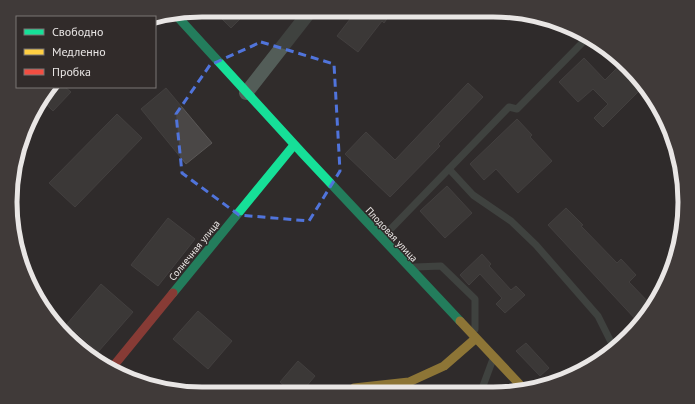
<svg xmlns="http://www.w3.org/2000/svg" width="695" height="404" font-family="'PT Sans',sans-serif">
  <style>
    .building { fill: #4a4746; stroke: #5a5756 }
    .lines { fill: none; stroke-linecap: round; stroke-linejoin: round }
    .lane { stroke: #535d58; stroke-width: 7 }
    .street { stroke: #535d58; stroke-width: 14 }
    .fast { stroke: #16e098; stroke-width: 9 }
    .slow { stroke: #ffcf43; stroke-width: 9 }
    .jam { stroke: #f24e42; stroke-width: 9 }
    .marked { fill: none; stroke: #5074db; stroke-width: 3; stroke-dasharray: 8 5; stroke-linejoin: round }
    .labels { text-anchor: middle; stroke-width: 3; stroke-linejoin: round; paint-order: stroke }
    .street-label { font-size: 10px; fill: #e9e6e5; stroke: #312b2a }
    .rim { fill: none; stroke: #e9e6e5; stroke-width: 5 }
  </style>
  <rect width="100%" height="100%" fill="#302c2b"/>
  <g class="building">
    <polygon points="213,10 236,10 242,17 231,28"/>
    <polygon points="357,10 393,10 384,23 382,21 358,52 337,36"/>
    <polygon points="584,58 605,80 620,65 643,87 603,127 594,118 608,104 593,89 578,102 559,82"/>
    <polygon points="468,83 483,97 438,144 440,146 390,197 345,154 366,132 395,160"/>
    <polygon points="50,87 65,87 71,92 53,111 41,99 42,95"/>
    <polygon points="166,88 212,143 186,164 141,109"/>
    <polygon points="117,114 142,138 75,207 49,183"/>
    <polygon points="517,119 532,135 530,137 552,161 518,193 496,169 484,180 470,164"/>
    <polygon points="447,186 472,213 445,238 420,211"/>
    <polygon points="566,208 583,225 581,226 617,263 621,259 636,275 629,282 653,307 638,322 548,225"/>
    <polygon points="168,218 195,239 158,286 131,265"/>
    <polygon points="482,254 491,264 489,266 511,290 516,286 525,295 505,313 496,304 502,298 480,274 469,285 460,275"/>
    <polygon points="101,284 133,312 98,352 67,324"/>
    <polygon points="198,311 232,341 208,369 173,339"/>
    <polygon points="526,343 549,368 540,376 516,351"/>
    <polygon points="298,361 315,376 300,394 294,394 280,382"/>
  </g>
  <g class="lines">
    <g class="lane">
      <polyline points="449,169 473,195 511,221 536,245 598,316 613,346"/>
      <polyline points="383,237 509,107 517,109 583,42"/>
      <polyline points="415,267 441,266 475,299 475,329"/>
      <polyline points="480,394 493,359"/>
    </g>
    <polyline class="street" points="246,93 311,10"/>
    <g class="fast">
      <polyline points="175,14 304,155 460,321"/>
      <polyline points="173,293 294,145"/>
    </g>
    <g class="slow">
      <polyline points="460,321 523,388"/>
      <polyline points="346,394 354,388 409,382 444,366 475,339"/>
    </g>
    <polyline class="jam" points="111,369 173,293"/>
  </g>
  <path d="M0 0H695V404H0ZM 261,42 L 334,64 L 340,171 L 309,221 L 239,215 L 182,173 L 176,114 L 210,65 Z" fill="#302c2b" fill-opacity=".55" fill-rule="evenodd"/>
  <path class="marked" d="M 261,42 L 334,64 L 340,171 L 309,221 L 239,215 L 182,173 L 176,114 L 210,65 Z"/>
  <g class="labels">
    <g class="street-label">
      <text transform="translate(392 234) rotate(47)" y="4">Плодовая улица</text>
      <text transform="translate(194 250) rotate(-51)" y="4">Солнечная улица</text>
    </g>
  </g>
  <path d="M0 0H695V404H0ZM202 17H493A185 185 0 0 1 678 202V202A185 185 0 0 1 493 387H202A185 185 0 0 1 17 202V202A185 185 0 0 1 202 17Z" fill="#403a39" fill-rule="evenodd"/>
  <path class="rim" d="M202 17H493A185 185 0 0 1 678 202V202A185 185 0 0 1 493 387H202A185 185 0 0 1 17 202V202A185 185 0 0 1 202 17Z"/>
  <rect x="16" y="16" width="140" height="72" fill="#312b2a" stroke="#7b7675"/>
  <rect x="24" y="29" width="20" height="6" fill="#16e098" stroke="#7b7675"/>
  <text x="52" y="36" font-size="12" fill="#e9e6e5">Свободно</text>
  <rect x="24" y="49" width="20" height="6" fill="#ffcf43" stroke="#7b7675"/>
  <text x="52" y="56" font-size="12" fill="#e9e6e5">Медленно</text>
  <rect x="24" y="69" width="20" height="6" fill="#f24e42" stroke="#7b7675"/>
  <text x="52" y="76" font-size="12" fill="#e9e6e5">Пробка</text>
</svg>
